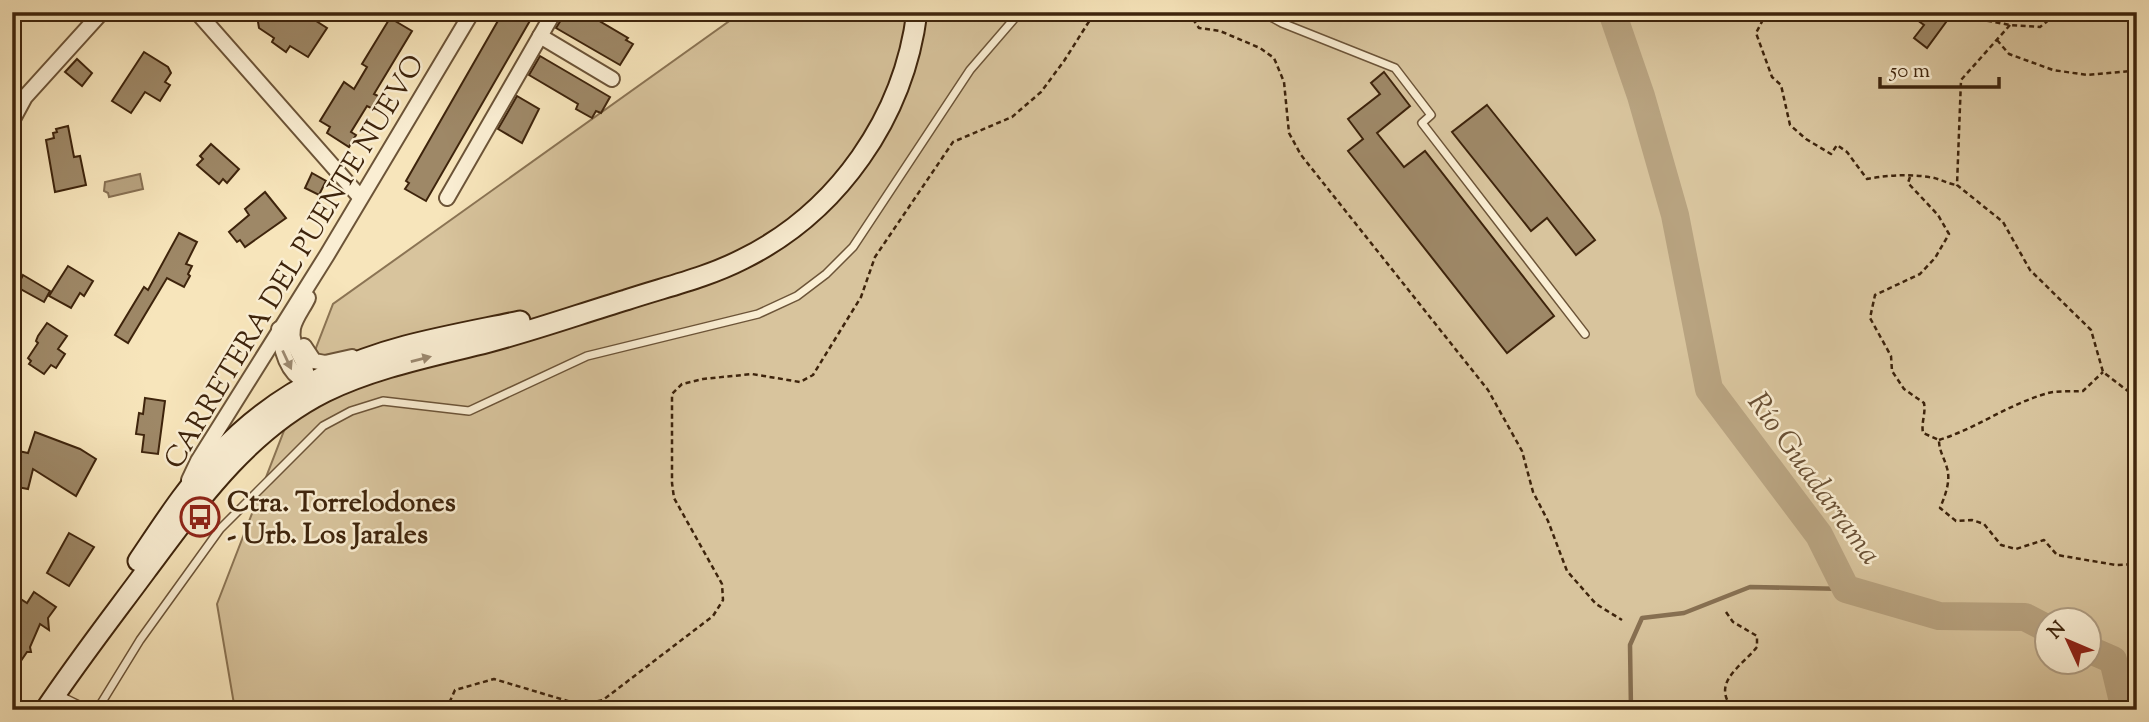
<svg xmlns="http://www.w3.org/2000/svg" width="2149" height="722" font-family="'Sorts Mill Goudy',serif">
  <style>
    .green { fill: #d8c49d; stroke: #8b7454; stroke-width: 2; fill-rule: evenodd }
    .water { fill: #b8a380; stroke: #877052; stroke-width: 2 }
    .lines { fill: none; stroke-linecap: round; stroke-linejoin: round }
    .stream { stroke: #877052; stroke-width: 4.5 }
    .river { stroke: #b8a380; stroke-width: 28 }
    .building { fill: #9e8867; stroke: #3e240c; stroke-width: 2 }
    .lane-casing { stroke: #6c5438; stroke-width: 10 }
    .street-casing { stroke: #6c5438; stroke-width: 18 }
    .secondary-casing { stroke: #3e240c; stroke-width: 23 }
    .path { stroke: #3e240c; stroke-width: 2.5; stroke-dasharray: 5 3.5; stroke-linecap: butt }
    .lane { stroke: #faeed3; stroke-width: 7 }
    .street { stroke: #faeed3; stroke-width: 14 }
    .secondary { stroke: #faeed3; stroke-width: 19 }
    .oneway { fill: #9c8970 }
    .labels { text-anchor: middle; stroke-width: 5; stroke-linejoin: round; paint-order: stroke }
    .street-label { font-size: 28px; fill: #3e240c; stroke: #faeed3 }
    .poi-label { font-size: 28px; font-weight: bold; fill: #3e240c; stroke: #faeed3; text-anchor: start }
    .water-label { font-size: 30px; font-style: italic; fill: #695035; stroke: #faeed3 }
  </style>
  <rect width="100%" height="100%" fill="#f7e5bb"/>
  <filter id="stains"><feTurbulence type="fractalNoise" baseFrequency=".00286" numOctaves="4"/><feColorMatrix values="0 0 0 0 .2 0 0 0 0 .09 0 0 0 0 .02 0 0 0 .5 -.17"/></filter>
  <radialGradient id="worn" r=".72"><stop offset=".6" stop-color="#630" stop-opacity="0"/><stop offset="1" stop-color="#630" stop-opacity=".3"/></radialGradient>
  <path class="green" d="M 742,12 L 2137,12 L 2137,710 L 235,710 L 217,604 L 333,304 ZM 2048,620 L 2090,620 L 2090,662 L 2048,662 Z"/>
  <polygon class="water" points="140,174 143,189 109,197 108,193 104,191 105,182"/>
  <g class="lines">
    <polyline class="stream" points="1631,710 1630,645 1642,618 1684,613 1750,587 1846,589"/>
    <g class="river">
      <polyline points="1612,12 1641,96 1675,215 1709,389 1819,535 1846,589 1939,616 2025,617 2048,629"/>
      <polyline points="2090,650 2113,660 2125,710"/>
    </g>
  </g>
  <g class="building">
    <polygon points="264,12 302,12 327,28 308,57 290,46 286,52 272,42 274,38 259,28 258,22"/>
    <polygon points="503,12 535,12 426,201 405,189 409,183 406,181"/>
    <polygon points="566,12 584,12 628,38 626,40 633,44 620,65 556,28"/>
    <polygon points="1906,12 1941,12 1949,18 1927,48 1914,38 1924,25"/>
    <polygon points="390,18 412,31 374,94 380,97 373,109 367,106 351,132 356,135 349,147 327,133 330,127 320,121 344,82 354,89 367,67 362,64"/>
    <polygon points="144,52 168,67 171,73 165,82 170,85 160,101 145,92 131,113 112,101"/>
    <polygon points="540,56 610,97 601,113 596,111 592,118 576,109 578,104 529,75"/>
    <polygon points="77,59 92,73 82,86 65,72"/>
    <polygon points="1384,72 1410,106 1377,133 1404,167 1425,151 1554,316 1507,353 1348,151 1363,139 1348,119 1380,94 1371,83"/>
    <polygon points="517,96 539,109 522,143 498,129"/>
    <polygon points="1487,105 1595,240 1576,255 1547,218 1531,231 1452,132"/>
    <polygon points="68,126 74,157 80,156 86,185 55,192 46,140 54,138 53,133 57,132 56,129"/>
    <polygon points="211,144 239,169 227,183 223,179 219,184 197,165 203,159 200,156"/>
    <polygon points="312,173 326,181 319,195 305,188"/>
    <polygon points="265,192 286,218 245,247 240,240 237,242 229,232 249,215 245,209"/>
    <polygon points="179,233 197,242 186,264 192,266 188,274 190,276 184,287 167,278 128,343 115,335 144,287 148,290"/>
    <polygon points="68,266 93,281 84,296 80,293 71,308 49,296"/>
    <polygon points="23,275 50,291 44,302 17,287"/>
    <polygon points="47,323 67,336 58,349 65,354 56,368 51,365 44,374 29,364 31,361 28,358 38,343 36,341 38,336"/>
    <polygon points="145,398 165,401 158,454 142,452 144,435 136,434 139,413 143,414"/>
    <polygon points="35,432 80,449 96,459 76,496 33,469 28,489 12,486 12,453 14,450 28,453"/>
    <polygon points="69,533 94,547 69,586 47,573"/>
    <polygon points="34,592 56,607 48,618 49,630 40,624 30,647 31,652 27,652 12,674 12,619 18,608 16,596 27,603"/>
  </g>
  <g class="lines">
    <g class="lane-casing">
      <g id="lane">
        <polyline points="1262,12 1282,23 1395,68 1431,115 1422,123 1585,334"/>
        <polyline points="56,694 89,710"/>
        <polyline points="97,710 140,640 220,529 323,426 351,411 383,401 469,411 587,356 758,314 797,296 826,274 853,247 970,70 1020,12"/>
      </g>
    </g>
    <g class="street-casing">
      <g id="street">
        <polyline points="197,12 360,197"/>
        <polyline points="540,36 612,79"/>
        <polyline points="12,121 25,97 102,12"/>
        <polyline points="447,198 554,12"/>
        <path d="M 279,329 C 281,351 288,378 312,384"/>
        <polyline points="304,346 314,361 325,363 352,357"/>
        <path d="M 301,391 C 319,368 288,352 293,328 C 295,318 304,307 308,298"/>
        <polyline points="189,480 198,461 327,255 472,12"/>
      </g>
    </g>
    <g class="secondary-casing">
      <g id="secondary">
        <path d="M 138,561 C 163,524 187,486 218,454 C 268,400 334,365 405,346 C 443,336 482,329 520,321"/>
        <path d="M 45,710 C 77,662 112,617 146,571 C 197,503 247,431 325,392 C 376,367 435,356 489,342 C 535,330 580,314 626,300 C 665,287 706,278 743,259 C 838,212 904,117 917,12"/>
      </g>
    </g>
    <g class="path">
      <polyline points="1188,12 1199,28 1220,31 1260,48 1274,58 1284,82 1289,133 1301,155 1488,390 1522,451 1533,492 1548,521 1567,571 1596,604 1622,620"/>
      <path d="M 1767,12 L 1756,33 L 1772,77 L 1781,85 L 1790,125 L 1806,139 L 1831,154 L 1837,145 L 1847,152 L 1867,179 C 1888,175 1908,174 1929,177 C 1938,178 1946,183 1956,185"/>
      <polyline points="1962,16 2010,25 2040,27 2059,12"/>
      <polyline points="2010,25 1961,80 1957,185 2003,222 2030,270 2091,330 2103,372 2137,398"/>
      <polyline points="1997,40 2009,54 2053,70 2087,75 2131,71 2137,75"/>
      <path d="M 1910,177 L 1908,183 L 1938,215 L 1949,234 L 1935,258 L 1920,274 L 1875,295 L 1870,318 L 1891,356 L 1892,371 L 1904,389 L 1924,403 C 1926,414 1921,422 1923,433 L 1939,440 C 1939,451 1944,457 1947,468 C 1951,481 1945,496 1940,508 L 1956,521 L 1972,520 L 1984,524 L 2001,545 L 2016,549 L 2044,540 L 2057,555 L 2116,565 L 2137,564"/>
      <path d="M 1939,440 C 1977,428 2007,405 2045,394 C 2056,390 2071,392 2083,391 L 2103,372"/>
      <path d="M 1726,612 L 1733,622 L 1757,636 L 1757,647 C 1740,668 1710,683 1734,710"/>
      <polyline points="446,710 455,690 494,679 581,705 603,700 713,616 723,600 722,584 674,498 672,483 672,394 682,384 703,379 752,374 800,382 813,375 861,297 875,257 953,142 1012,117 1041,92 1064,61 1095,12"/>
    </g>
    <use href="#lane" class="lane"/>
    <use href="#street" class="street"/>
    <use href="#secondary" class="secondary"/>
  </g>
  <defs><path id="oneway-solid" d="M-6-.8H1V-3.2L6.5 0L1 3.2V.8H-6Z" transform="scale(1.75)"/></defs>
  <g class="oneway">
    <use href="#oneway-solid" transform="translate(421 359) rotate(-14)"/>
    <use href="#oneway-solid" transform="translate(287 360) rotate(65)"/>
  </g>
  <defs>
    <g id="bus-ring" transform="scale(2.0125)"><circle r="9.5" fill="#faeed3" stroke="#8f2418" stroke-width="1.5"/><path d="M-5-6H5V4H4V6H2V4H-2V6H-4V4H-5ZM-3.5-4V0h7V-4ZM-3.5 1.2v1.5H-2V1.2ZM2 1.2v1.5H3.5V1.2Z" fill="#8f2418"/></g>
  </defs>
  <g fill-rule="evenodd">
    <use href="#bus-ring" x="200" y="517"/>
  </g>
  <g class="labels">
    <g class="street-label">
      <text transform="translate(293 261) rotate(-59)" y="10">CARRETERA DEL PUENTE NUEVO</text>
    </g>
    <g class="poi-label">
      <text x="227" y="511">Ctra. Torrelodones<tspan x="227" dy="32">- Urb. Los Jarales</tspan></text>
    </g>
    <g class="water-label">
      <text transform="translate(1815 478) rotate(54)" y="10">Río Guadarrama</text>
    </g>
  </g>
  <rect width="2149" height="722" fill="none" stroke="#f7e5bb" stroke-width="42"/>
  <rect x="14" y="14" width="2121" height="694" fill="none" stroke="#3e240c" stroke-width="3.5"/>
  <rect x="21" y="21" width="2107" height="680" fill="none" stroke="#3e240c" stroke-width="2"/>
  <g transform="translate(2068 641) rotate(314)"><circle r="33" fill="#faeed3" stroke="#af9d83" stroke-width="2"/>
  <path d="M0-5L12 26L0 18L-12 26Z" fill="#8f2418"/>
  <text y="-10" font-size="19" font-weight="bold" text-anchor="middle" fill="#3e240c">N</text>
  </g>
  <path d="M1880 77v10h119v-10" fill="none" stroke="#3e240c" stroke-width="3.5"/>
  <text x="1890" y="77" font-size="21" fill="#3e240c" stroke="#faeed3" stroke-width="5" paint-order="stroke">50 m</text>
  <rect width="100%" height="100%" filter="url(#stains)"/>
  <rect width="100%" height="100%" fill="url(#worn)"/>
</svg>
